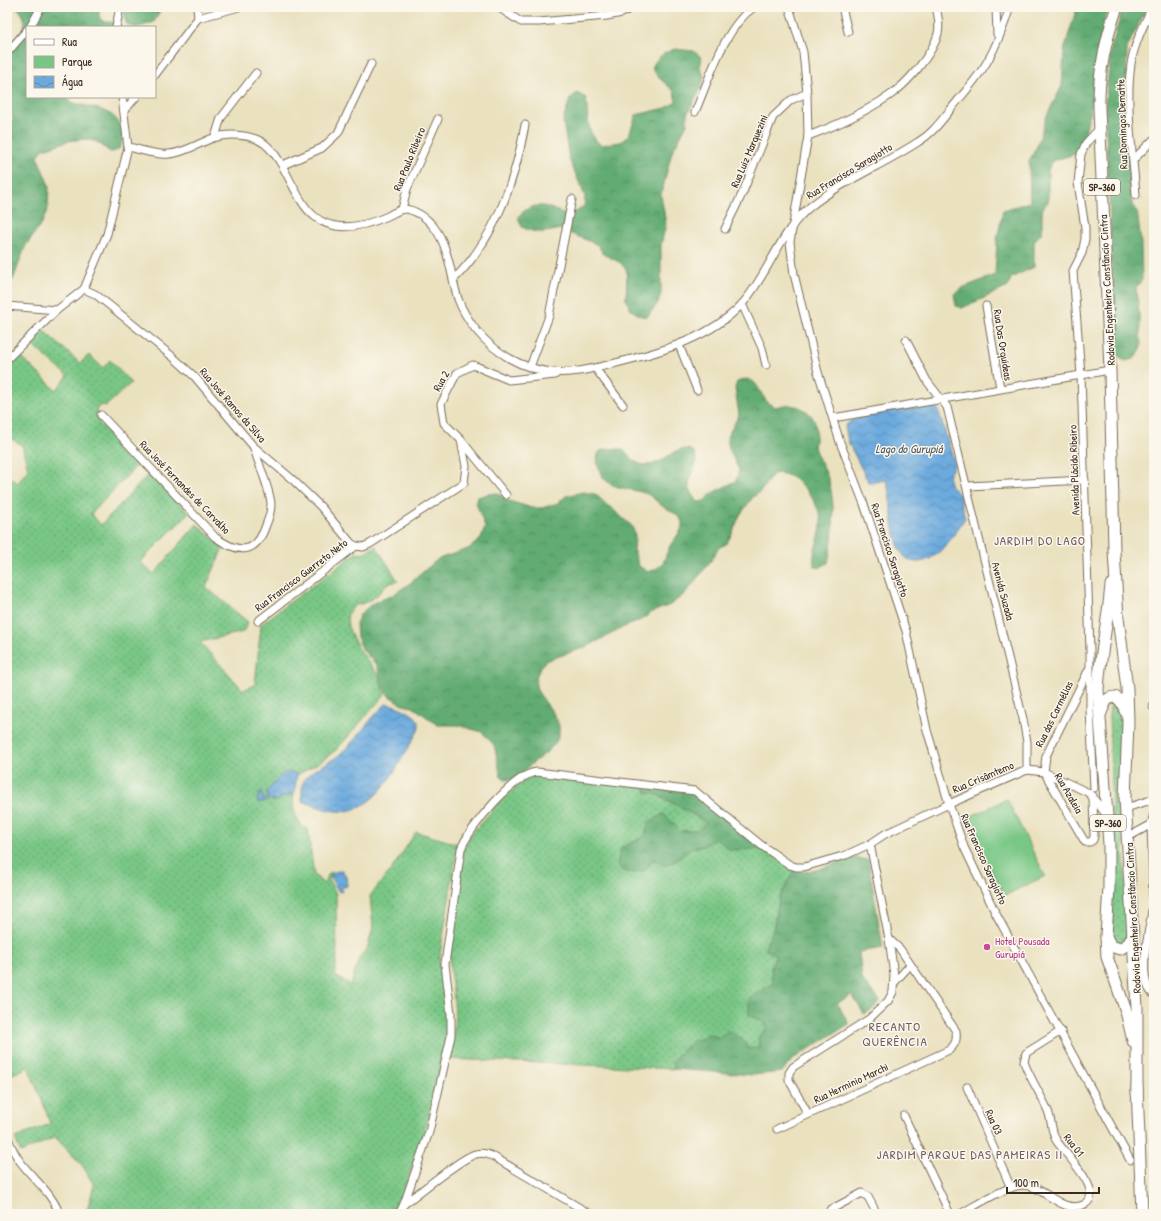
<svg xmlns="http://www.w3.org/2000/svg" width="1161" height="1221" font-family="'Patrick Hand',sans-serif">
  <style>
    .grass { fill: url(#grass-dots); stroke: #5a7852 }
    .forest { fill: url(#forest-crowns); stroke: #4e6b48 }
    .green { fill: #79c786; stroke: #5a7852 }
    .water { fill: url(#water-waves); stroke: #546a7e }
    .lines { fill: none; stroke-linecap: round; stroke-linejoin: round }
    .street-casing { stroke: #786a56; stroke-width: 9 }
    .primary-casing { stroke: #786a56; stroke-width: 13 }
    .street { stroke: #fff; stroke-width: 7 }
    .primary { stroke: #fff; stroke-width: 11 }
    .hotel-dot { fill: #d1479c; stroke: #fbf7ec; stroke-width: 1.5 }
    .labels { text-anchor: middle; stroke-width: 3; stroke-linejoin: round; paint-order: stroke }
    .shield { fill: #fbf7ec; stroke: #75685c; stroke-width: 1 }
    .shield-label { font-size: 10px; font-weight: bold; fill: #3b2a1e }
    .street-label { font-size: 11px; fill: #3b2a1e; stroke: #fbf7ec }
    .hotel-label { font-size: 11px; fill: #b23c85; stroke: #fbf7ec; text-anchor: start }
    .water-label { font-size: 12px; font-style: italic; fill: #4c5761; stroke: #fbf7ec }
    .quarter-label { font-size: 13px; letter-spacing: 1px; fill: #705a63; stroke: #fbf7ec }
  </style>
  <defs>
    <pattern id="grass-dots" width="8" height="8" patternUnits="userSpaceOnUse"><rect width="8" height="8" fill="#79c786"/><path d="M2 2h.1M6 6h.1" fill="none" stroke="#64a26d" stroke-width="1.8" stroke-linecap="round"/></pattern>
    <pattern id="forest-crowns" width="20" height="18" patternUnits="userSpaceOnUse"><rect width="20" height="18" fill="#62ac73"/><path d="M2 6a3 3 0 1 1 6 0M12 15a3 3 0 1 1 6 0" fill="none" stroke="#528c5e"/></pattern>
    <pattern id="water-waves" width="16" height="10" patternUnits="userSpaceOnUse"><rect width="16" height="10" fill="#6caade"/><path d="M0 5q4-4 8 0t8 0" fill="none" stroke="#5a8bb3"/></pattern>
  </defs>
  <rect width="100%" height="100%" fill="#fbf7ec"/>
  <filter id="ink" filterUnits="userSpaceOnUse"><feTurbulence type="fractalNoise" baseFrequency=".025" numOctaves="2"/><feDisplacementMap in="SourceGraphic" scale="8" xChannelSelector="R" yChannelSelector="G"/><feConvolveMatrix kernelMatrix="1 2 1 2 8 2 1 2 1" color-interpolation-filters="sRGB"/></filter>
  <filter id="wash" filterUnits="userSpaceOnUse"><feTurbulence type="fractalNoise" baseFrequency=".012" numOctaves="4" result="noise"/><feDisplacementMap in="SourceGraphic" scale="16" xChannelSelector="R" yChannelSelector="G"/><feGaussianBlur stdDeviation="0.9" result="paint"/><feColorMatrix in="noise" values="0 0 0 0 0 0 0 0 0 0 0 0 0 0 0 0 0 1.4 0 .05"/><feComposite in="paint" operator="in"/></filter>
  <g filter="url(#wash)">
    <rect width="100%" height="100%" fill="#eae1bf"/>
    <g class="grass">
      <path d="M 44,331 L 80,363 L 89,355 L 103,368 L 110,360 L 131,383 L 106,406 L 103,405 L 96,409 L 99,423 L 139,463 L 91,514 L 101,525 L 150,473 L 189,513 L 140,562 L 154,574 L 197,524 L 223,548 L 206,587 L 248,622 L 243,632 L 200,642 L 243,690 L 255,685 L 261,624 L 356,553 L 363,554 L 376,546 L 398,581 L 386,584 C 380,595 367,604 355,605 C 353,608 349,611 348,614 C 342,632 370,662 379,677 C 382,683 380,688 386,693 L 337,749 L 320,762 L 297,775 L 295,773 L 268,798 L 263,799 L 262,792 L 258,802 L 294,794 C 292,809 295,822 308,830 L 314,875 L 324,884 L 329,873 L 333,872 L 329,880 L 336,894 L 337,955 L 335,976 L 351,985 L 359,958 L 367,949 L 373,928 L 370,896 L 391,870 L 416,832 L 458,844 L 439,961 L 448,1019 L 447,1034 L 428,1119 L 402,1197 L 396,1206 L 385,1214 L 86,1214 L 94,1185 L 82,1165 L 55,1137 L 21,1153 L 15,1138 L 50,1124 L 45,1108 L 28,1067 L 7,1077 L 7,476 L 18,483 L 28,469 L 22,445 L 7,436 L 7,363 L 18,354 L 56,390 L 68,376 L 30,343 Z"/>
      <polygon points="1116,703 1119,705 1123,719 1121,792 1128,935 1126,941 1118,944 1113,941 1111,934 1114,877 1109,715 1110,707"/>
      <path d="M 538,775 L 646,788 L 646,792 L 659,795 L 706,822 L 698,830 L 681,831 L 664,814 L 645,836 L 621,848 L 652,860 L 674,862 L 691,848 L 703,846 L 716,838 L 763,849 L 794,870 L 780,897 L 773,930 L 765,949 L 776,955 L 771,966 L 773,983 L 763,1021 L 767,1027 L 759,1037 L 759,1047 L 749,1049 L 741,1038 L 718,1037 L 709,1034 L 702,1039 L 693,1040 L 673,1061 L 674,1069 L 448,1059 C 453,1040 456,1022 454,1001 C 453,986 449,971 450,955 L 463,850 L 472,833 L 502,799 L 526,779 Z"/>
    </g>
    <g class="forest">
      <path d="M 16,7 L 100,7 L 99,16 L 101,20 L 106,22 L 116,22 L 118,27 L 27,27 L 27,97 L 67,97 L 71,102 C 92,109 126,108 122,141 C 121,148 117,152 110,152 L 97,142 L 85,139 L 68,141 L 44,149 L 40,153 L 38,158 L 49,186 L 48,208 L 42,223 L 25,247 L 13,280 L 7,283 L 7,123 L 12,122 L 13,118 L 7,110 L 7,46 C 20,33 34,23 16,7 Z"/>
      <path d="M 125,7 L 162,7 L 154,22 C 136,30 121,31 125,7 Z"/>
      <path d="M 1077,7 L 1109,7 C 1091,52 1100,114 1075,154 L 1052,161 L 1048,171 L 1048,202 L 1042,209 L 1042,233 L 1034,241 L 1034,267 L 1011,278 L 1008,287 L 962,308 L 956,306 L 954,294 L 962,288 L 995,275 L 997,240 L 1003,210 L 1030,202 L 1029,161 L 1037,146 L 1047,115 L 1062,86 L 1064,50 Z"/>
      <path d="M 1123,7 L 1147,7 L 1127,48 L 1126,120 L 1132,205 L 1137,210 L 1141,243 L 1142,280 L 1136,288 C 1139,306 1140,327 1141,345 C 1141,351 1137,355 1134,359 L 1125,361 L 1116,354 L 1105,106 L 1111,49 Z"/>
      <path d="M 675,49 L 694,51 L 702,58 L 700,68 L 704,76 L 702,87 L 687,114 L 687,124 L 672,152 L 661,195 L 666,224 L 661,245 L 661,293 L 658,303 L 647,317 L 641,316 L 631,310 L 626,300 L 627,271 L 621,263 L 603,254 L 598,245 L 560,229 C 546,233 535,234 522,227 L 518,217 C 534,199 547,206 566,215 L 576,212 L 584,206 L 585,196 L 569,159 L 563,121 L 570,99 L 577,93 L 586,98 C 589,118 585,131 601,145 L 621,142 L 629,135 L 636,115 L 666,108 L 676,102 L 674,91 L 658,77 L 652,68 C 657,57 663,53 675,49 Z"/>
      <path d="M 746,379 C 761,380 758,399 775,407 C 793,401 817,409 816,432 C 816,439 813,443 815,450 C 819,461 826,470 829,481 C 836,508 834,536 828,563 L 819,568 L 814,566 C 811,550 822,537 821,521 C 819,501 794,468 773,474 L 761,491 L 753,497 L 740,515 L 732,534 L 726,544 L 718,548 L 713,558 L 686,593 L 670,605 L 650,613 L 642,620 L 632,623 L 586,647 L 545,661 C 540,668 534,677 536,686 C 537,692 542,697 545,702 C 567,729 564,741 535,761 C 525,769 519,780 505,780 L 501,777 L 494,745 L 482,732 L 457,725 L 438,725 L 413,707 L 403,705 L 389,696 L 383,687 L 377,666 L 363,650 L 357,637 L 356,624 L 360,614 L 373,603 L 391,596 L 409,584 L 438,559 L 468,549 L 481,539 L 485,527 L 475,500 L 478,497 L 488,494 L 498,493 L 506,500 L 532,508 L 542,508 L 558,503 L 566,496 L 583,492 L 595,494 L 632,526 L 635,535 L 634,551 L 639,566 L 648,572 C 666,566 663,560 670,546 C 673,540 682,532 682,525 C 683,515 668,510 661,505 C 656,502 653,496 647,494 C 629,487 606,491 599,469 C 597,462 596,457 600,451 C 634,441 626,465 646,465 C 662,466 671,448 688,449 L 694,452 C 701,464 688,474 689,486 C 690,492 693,496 696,501 L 701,502 L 705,500 L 714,492 L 736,481 L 739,470 L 729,449 L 727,437 L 739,415 L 735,388 L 737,382 Z"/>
      <path d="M 646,788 L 693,792 L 763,849 L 730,850 L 716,838 L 703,846 L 691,848 L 674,862 L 662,865 L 656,860 L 652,860 L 646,870 C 634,873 626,875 617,865 L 621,848 L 645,836 L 649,822 L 664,814 L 681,831 L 698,830 L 706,822 L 659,795 L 646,792 Z"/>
      <path d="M 854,858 L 868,860 L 883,948 L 859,952 L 862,979 L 880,1001 L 873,1009 L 864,1014 L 852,995 L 837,1003 L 849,1024 L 793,1059 L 782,1072 L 753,1075 L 674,1069 L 672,1061 L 693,1040 L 702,1039 L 709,1034 L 718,1037 L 729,1031 L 741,1038 L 749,1049 L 759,1047 L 759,1037 L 767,1027 L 763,1021 L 749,1016 L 749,998 L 773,983 L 771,966 L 776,955 L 765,949 L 773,930 L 780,897 L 794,870 C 813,877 835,860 854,858 Z"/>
    </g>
    <polygon class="green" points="1007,799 1045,876 1004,896 965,819"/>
    <g class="water">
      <path d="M 931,407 L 938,409 L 955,464 L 948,476 L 951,486 L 959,494 L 965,518 C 954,534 939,562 917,562 C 889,562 894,501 886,480 L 869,483 L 848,442 L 845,426 C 857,410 911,409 931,407 Z"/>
      <path d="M 386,704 C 392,703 414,713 417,719 C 420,723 419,727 418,731 C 401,758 382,806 346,811 C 331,813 316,806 302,801 C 302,794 301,783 306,777 C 314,768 330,763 339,755 C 357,740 368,720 386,704 Z"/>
      <polygon points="284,772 295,773 297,775 294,794 280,798 279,801 269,800 258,803 257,798 260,795 260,792 262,792 263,799 268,798 267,791"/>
      <polygon points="339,871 342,871 346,876 347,886 341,888 343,891 339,892 331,878 333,872"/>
    </g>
  </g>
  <g filter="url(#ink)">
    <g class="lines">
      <g class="street-casing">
        <g id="street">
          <polyline points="498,7 521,22 539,22 607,16 622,13 633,7"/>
          <polyline points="789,7 803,52 807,93 808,136 790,242 794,274 818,372 840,442 864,504 906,631 927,730 949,804 964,847 996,914 1130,1160"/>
          <polyline points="842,7 848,32"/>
          <polyline points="996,7 997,34"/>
          <polyline points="198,18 239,7"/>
          <polyline points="30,27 39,11"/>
          <polyline points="116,27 120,7"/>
          <polyline points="7,53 27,30"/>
          <polyline points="155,75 198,18 197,7"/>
          <polyline points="124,111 136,97"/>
          <path d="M 695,112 C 709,80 724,27 754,7"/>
          <path d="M 808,136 C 835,126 865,112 889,96 C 907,84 932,55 938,34 C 940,26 938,15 936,7"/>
          <polyline points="215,137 221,118 256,73"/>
          <path d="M 128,147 C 140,149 157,156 169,154 C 185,153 199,143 213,138 C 228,133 252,134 265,144 C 293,167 295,220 336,226 C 354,229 372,223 388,216 C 393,213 399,210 404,209 C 409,209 416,212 421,215 C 449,233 449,271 458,299 C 462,310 469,321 476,330 C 495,353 522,369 552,372 C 574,374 595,368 616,363 C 661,352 711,338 743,303 C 769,273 780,231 811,206 C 844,180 883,165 918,142 C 932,134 941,121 951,109 C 963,94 977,79 987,62 C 997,45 1004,26 1010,7"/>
          <polyline points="1134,159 1154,139"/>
          <polyline points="283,165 322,148 338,133 371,64"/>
          <path d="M 1136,195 C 1133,153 1125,107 1131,64 C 1134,44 1144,25 1152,7"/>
          <polyline points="402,209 407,189 438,119"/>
          <polyline points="725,229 743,192 773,117 791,100 807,93"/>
          <path d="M 454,279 C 496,238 515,181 525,125"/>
          <polyline points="84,289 95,294 109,305 173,357 195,377 253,446 293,480 321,507 351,543 356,546"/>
          <polyline points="742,304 762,348 766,365"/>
          <polyline points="7,306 57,310"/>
          <polyline points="986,306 1000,388"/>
          <polyline points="906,340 927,381 947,407 1023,719 1027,742 1027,770"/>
          <polyline points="679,345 697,390"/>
          <polyline points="7,359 57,310 84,289 107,234 128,147 122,97"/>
          <polyline points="530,367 549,316 572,199"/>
          <polyline points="595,368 623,405"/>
          <path d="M 101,415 L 215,537 C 239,554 256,555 266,525 C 269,518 271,511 271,504 C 270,489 258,463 254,448"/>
          <polyline points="833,418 1110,370"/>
          <polyline points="968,486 1085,480"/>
          <polyline points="506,495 461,440 444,423 441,404 457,373 473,365 509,380 555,375"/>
          <polyline points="258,621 356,546 363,547 370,544 464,483 466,466 461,440"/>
          <polyline points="1153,707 1154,706"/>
          <polyline points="1044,772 1085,842 1090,842 1093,840 1094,836 1093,796"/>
          <polyline points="1044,772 1046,756 1089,669"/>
          <polyline points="1094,788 1090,710 1090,651 1081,375 1073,271 1082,253 1085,239 1085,227 1078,183 1081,154 1086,143 1099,129"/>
          <polyline points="1126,808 1154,799"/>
          <path d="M 1154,814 L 1151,824 C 1152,850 1153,876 1153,902 C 1152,923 1134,979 1154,995"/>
          <polyline points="1128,837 1154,823"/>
          <polyline points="894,983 910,965"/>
          <polyline points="967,1087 1011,1188"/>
          <polyline points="808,1114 789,1080 789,1073 793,1067 869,1019 888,1001 893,992 894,975 889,939 870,844 885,834 949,804 1027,770 1044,772 1089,793 1106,814"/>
          <polyline points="904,1116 950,1214"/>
          <path d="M 777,1129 L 949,1050 C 956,1044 957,1040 956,1031 L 900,949 L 889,939"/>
          <path d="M 7,1135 C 18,1172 46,1181 60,1214"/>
          <path d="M 404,1204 L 429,1132 L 451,1036 L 451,1014 L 445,964 L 461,849 C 468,829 515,773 537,772 L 695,791 L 761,845 L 790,865 L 796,867 L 804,867 L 846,855 L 870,844"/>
          <polyline points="830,1210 862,1193 868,1197 877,1214"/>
          <path d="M 399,1214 L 404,1204 C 418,1194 462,1157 476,1154 C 482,1152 488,1154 494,1157 L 590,1214"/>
          <path d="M 960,1214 C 977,1205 1005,1186 1023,1185 C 1044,1185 1062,1216 1085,1204 C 1106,1192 1062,1151 1056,1140 C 1051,1131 1052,1121 1048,1111 C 1041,1094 1030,1079 1024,1062 L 1026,1053 L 1061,1031"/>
        </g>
      </g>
      <g class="primary-casing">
        <g id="primary">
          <path d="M 1117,7 C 1105,41 1098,73 1099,108 L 1110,370 L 1114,551 L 1118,618 L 1127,688 L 1128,723 L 1125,798 L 1137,1008 L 1137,1093"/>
          <path d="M 1111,585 C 1108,621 1100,655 1098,690 L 1109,844 L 1109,887 L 1106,936 L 1107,957 L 1126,1011 L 1133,1041"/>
          <path d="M 1100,715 C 1102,711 1104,704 1107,700 C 1117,692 1123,703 1125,711"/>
          <polyline points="1106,937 1111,946 1120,949 1129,943 1133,935"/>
          <polyline points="1137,1086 1142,1214"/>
        </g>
      </g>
      <use href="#street" class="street"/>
      <use href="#primary" class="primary"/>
    </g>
  </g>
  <circle class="hotel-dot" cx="987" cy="947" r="4"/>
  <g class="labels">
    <g class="shield">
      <rect x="1084" y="179" width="36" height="16" rx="3"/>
      <rect x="1090" y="815" width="36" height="16" rx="3"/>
    </g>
    <g class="shield-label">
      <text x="1102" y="191">SP-360</text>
      <text x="1108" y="827">SP-360</text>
    </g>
    <g class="street-label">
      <text transform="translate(1122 124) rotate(-92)" y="4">Rua Domingos Dematte</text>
      <text transform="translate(749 151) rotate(-67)" y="4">Rua Luiz Marquezini</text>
      <text transform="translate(409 159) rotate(-68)" y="4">Rua Paulo Ribeiro</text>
      <text transform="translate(849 171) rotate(-31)" y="4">Rua Francisco Saragiotto</text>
      <text transform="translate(1107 290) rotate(-93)" y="4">Rodovia Engenheiro Constâncio Cintra</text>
      <text transform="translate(1003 345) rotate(81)" y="4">Rua Das Orquideas</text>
      <text transform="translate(441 381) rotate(-61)" y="4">Rua 2</text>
      <text transform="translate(233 405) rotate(49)" y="4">Rua José Ramos da Silva</text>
      <text transform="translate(1074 470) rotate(-92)" y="4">Avenida Plácido Ribeiro</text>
      <text transform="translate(185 487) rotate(46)" y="4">Rua José Fernandes de Carvalho</text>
      <text transform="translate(890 550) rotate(72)" y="4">Rua Francisco Saragiotto</text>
      <text transform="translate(301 575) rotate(-37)" y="4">Rua Francisco Guerreto Neto</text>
      <text transform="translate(1003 591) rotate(75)" y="4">Avenida Suzada</text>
      <text transform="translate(1054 714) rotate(-64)" y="4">Rua das Carmélias</text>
      <text transform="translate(983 777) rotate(-23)" y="4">Rua Crisâmtemo</text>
      <text transform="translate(1069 793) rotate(60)" y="4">Rua Azaleia</text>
      <text transform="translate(984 859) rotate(66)" y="4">Rua Francisco Saragiotto</text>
      <text transform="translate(1133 918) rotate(-93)" y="4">Rodovia Engenheiro Constâncio Cintra</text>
      <text transform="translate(851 1083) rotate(-25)" y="4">Rua Herminio Marchi</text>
      <text transform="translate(994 1122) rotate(66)" y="4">Rua 03</text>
      <text transform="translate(1074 1145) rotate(52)" y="4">Rua 01</text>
    </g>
    <g class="hotel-label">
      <text x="995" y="945">Hotel Pousada<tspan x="995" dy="13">Gurupiá</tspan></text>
    </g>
    <g class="water-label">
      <text x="909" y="453">Lago do Gurupiá</text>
    </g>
    <g class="quarter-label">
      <text x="1040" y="545">JARDIM DO LAGO</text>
      <text x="895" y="1031">RECANTO<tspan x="895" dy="15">QUERÊNCIA</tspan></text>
      <text x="970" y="1159">JARDIM PARQUE DAS PAMEIRAS II</text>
    </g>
  </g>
  <rect width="1161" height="1221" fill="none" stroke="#fbf7ec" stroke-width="24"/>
  <rect x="26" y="26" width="130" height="72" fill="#fbf7ec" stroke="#aea59a"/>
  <rect x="34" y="39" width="20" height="6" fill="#ffffff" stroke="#aea59a"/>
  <text x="62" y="46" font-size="12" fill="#3b2a1e">Rua</text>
  <rect x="34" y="56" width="20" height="12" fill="#79c786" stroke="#aea59a"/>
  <text x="62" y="66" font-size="12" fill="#3b2a1e">Parque</text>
  <rect x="34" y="76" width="20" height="12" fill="url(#water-waves)" stroke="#aea59a"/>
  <text x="62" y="86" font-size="12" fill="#3b2a1e">Água</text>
  <path d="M1007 1187v6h92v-6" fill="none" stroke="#3b2a1e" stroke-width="2"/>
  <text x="1013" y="1187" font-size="12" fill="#3b2a1e" stroke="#fbf7ec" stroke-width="3" paint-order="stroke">100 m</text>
</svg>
